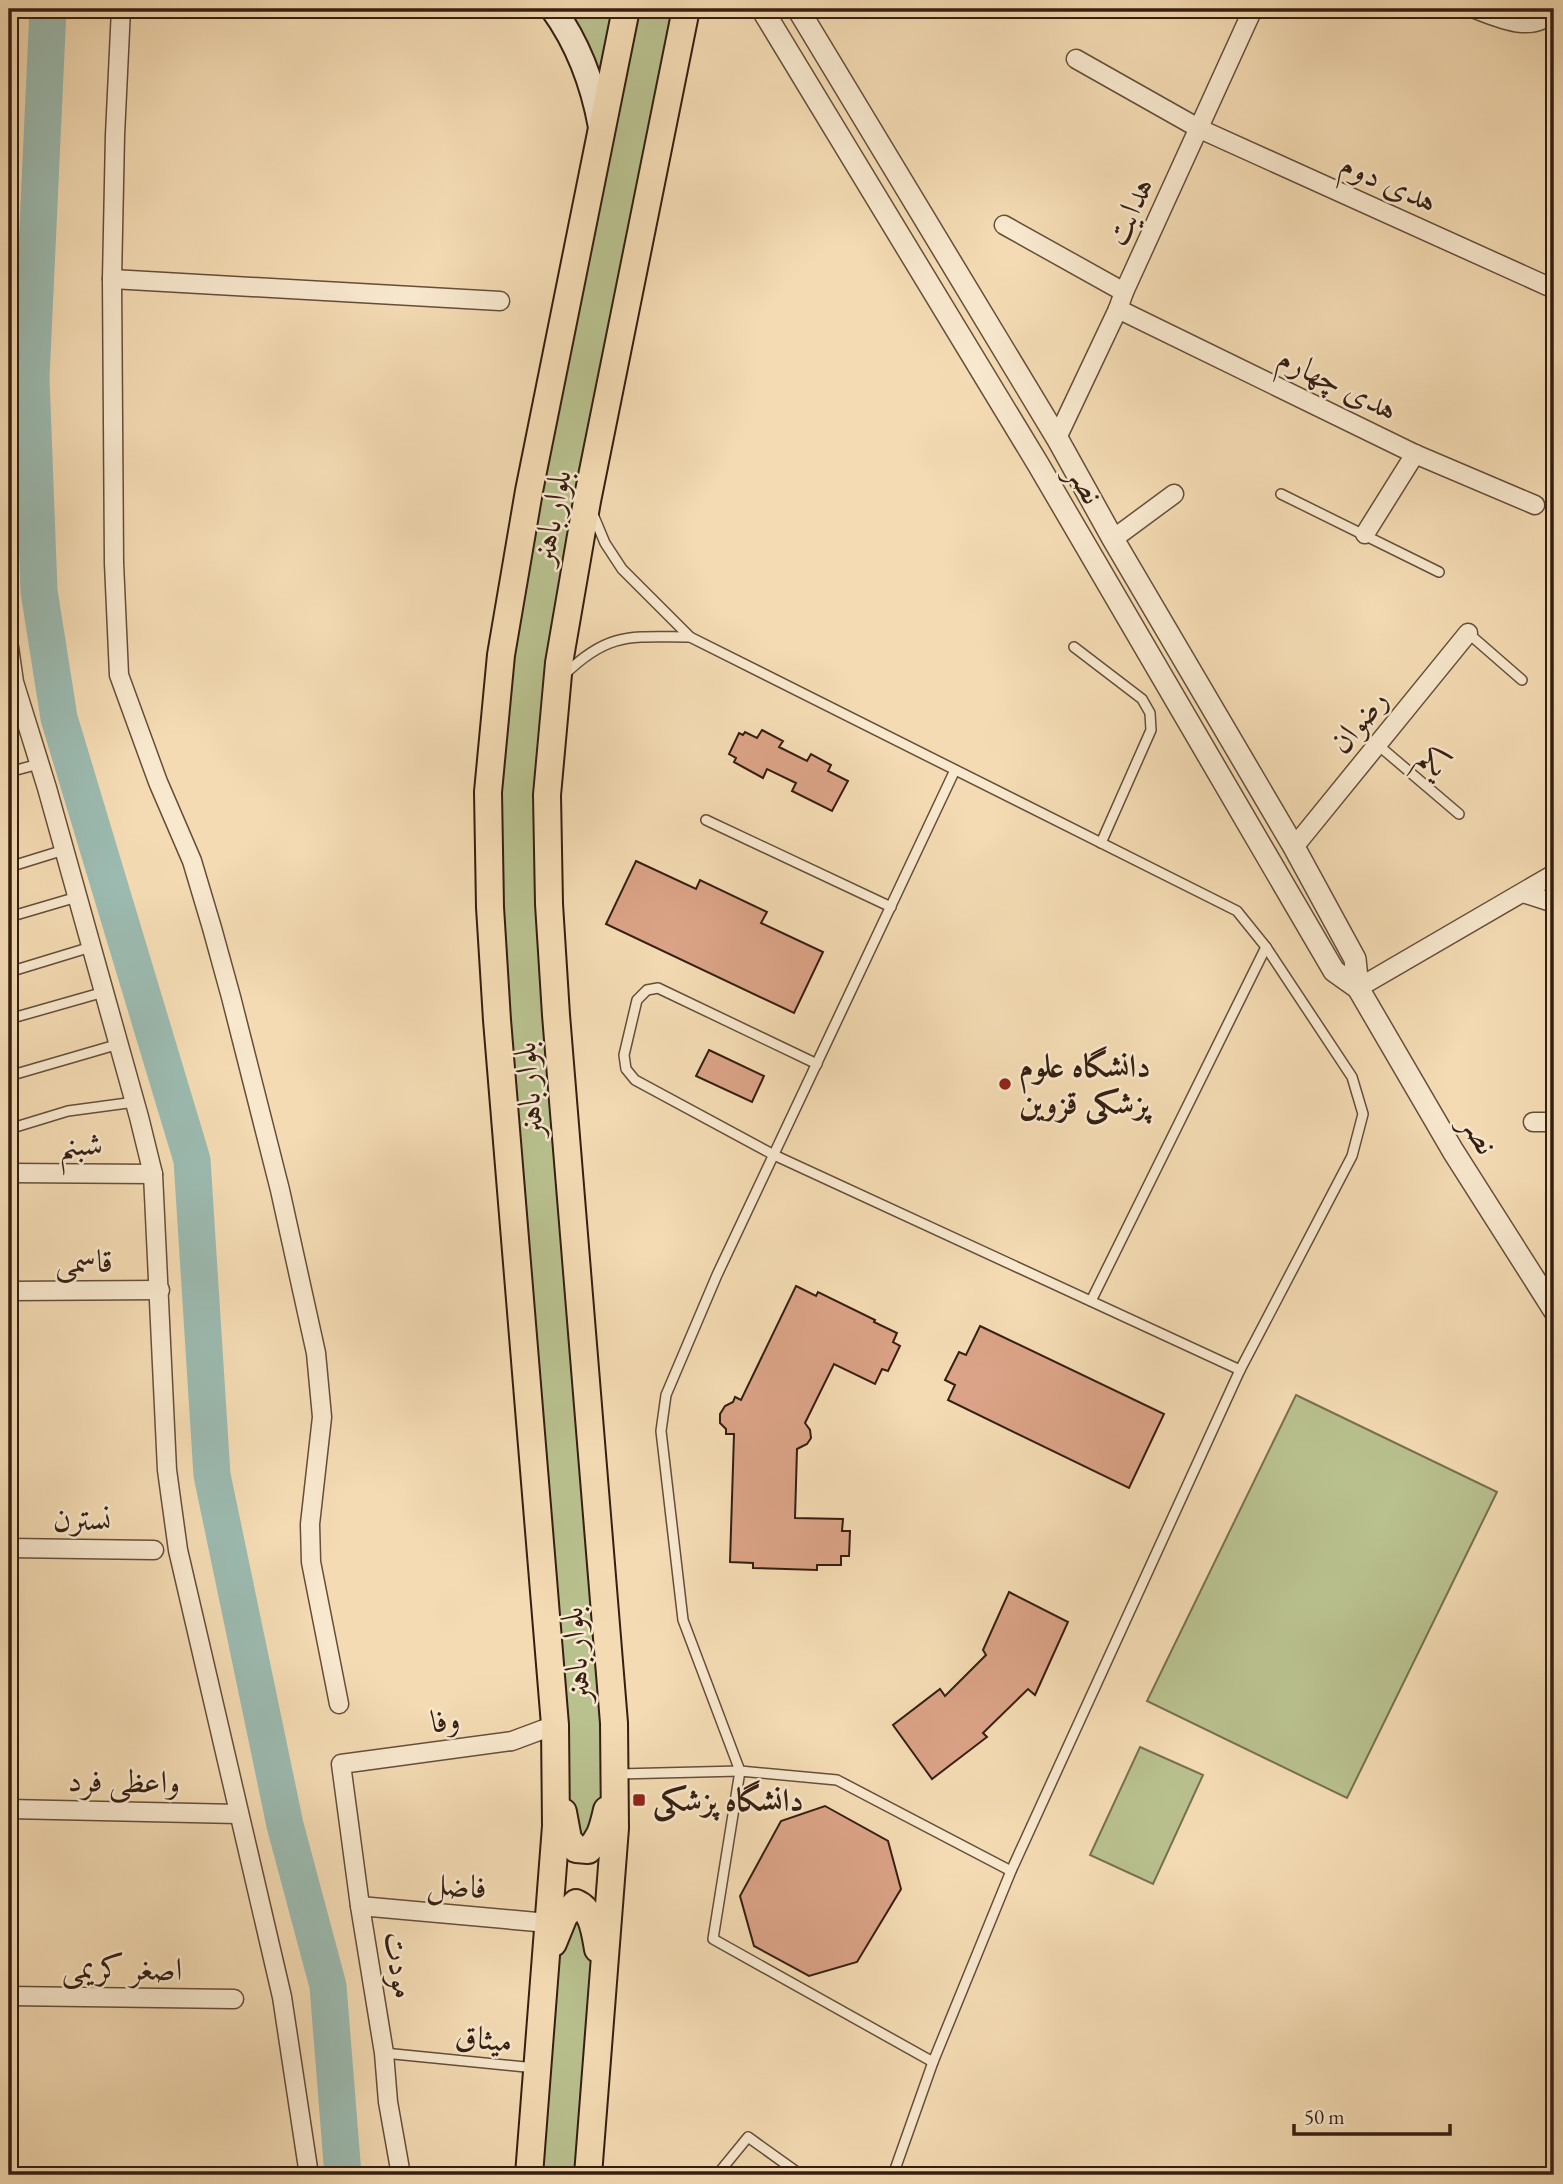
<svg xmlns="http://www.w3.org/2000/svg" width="1563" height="2184" font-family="'EB Garamond',Amiri,serif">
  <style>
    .green { fill: #b9c18f; stroke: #777050; stroke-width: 2 }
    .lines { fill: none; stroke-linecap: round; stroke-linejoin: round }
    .river { stroke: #9cbbb1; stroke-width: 37 }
    .building { fill: #dba387; stroke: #351f12; stroke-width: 2 }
    .service-casing { stroke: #654e3a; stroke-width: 12 }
    .minor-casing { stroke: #654e3a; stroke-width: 21 }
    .tertiary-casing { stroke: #654e3a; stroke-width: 24 }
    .secondary-casing { stroke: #351f12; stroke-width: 28 }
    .primary-casing { stroke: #351f12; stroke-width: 30 }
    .service { stroke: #f8e8ce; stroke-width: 9 }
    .minor { stroke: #f8e8ce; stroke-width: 18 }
    .tertiary { stroke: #f8e8ce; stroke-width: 21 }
    .secondary { stroke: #f8e8ce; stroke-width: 24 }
    .primary { stroke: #f4dbb3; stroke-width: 26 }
    .poi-dot { fill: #8f2418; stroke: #f8e8ce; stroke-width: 2.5 }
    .labels { text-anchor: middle; stroke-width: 5; stroke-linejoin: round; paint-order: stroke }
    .street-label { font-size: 32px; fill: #351f12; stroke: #f8e8ce }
    .poi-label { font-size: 32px; font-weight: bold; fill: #351f12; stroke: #f8e8ce; text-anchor: start }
  </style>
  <rect width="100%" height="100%" fill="#f4dbb3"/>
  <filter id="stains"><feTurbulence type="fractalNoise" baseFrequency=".00286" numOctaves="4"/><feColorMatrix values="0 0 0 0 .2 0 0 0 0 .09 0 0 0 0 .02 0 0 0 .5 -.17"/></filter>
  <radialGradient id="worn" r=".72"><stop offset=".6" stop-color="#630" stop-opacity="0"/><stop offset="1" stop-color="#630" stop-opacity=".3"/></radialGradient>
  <g class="green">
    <polygon points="553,9 686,9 547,795 614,1723 596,1843 568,1839 488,792 601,130"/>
    <polygon points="1296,1395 1497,1492 1347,1798 1147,1701"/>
    <polygon points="1140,1747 1203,1775 1153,1884 1090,1855"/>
    <polygon points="570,1907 595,1936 588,2175 529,2175 543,1991"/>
  </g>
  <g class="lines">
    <polyline class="river" points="48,9 31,378 39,591 59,718 192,1160 212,1475 285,1825 328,1986 343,2175"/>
  </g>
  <g class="building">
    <polygon points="762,730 783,741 779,747 807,761 811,754 831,765 828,771 848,781 832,811 792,791 796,783 767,769 763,778 734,762 736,758 729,754 739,733 743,735 745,732 757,738"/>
    <polygon points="636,861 696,889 700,880 767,912 761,923 823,952 794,1013 606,924"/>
    <polygon points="709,1050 764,1076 752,1102 696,1076"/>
    <polygon points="796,1286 816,1296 818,1292 875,1320 874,1322 897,1333 893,1342 900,1346 888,1371 882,1369 875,1384 834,1364 805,1423 810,1430 811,1438 807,1444 797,1449 795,1518 843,1519 842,1531 850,1531 849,1556 841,1556 841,1565 817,1565 817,1570 753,1568 753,1563 730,1562 734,1434 726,1434 726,1429 720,1423 720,1414 725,1406 733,1402 735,1397 741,1400"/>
    <polygon points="980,1326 1164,1414 1129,1488 948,1400 955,1385 945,1380 959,1352 966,1355"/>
    <polygon points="1009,1592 1068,1622 1035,1695 1028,1689 983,1733 987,1737 932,1779 893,1725 940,1689 945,1696 986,1655 983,1650"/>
    <polygon points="825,1806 888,1841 901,1889 857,1962 809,1976 754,1946 740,1896 781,1821"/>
  </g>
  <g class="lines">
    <g class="service-casing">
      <g id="service">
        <polyline points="1281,494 1439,572"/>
        <polyline points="592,512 605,543 622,569 690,637 1237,911 1266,947 1352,1077 1363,1114 1352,1156 1240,1370 1011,1871 933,2062 893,2175"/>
        <polyline points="1468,633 1522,680"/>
        <polyline points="1074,647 1142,699 1150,713 1151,730 1101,843"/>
        <path d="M 564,675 C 609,631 631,637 690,637"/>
        <polyline points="1378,745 1459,814"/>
        <polyline points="9,772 39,764"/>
        <polyline points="706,820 891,907"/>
        <polyline points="9,867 64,850"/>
        <polyline points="9,917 77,897"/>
        <polyline points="9,972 91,947"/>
        <polyline points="9,1019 104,992"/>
        <polyline points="817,1064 658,988 647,990 637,1000 624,1055 626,1069 635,1080 774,1155 1240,1370"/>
        <polyline points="9,1076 119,1044"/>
        <polyline points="9,1129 68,1111 135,1102"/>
        <polyline points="1091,1301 1266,947"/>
        <polyline points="618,1774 740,1771 683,1620 661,1431 666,1395 717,1275 955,770"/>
        <polyline points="384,2053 535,2068"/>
        <polyline points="933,2062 713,1939 740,1771 837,1780 1011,1871"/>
        <polyline points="728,2175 721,2170 748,2137 801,2175"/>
      </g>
    </g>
    <g class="minor-casing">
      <g id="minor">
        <polyline points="121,9 115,135 112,279 114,563 119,675 158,782 192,861 212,928 231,997 280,1190 316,1353 322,1417 310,1524 311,1562 339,1704"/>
        <path d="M 1475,9 C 1501,19 1532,34 1554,11"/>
        <polyline points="1076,59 1200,129 1554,289"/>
        <polyline points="1004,225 1124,292"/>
        <polyline points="112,279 500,301"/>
        <polyline points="1118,309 1415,454 1535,505"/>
        <polyline points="1057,438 1118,309 1124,292 1253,9"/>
        <polyline points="1365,534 1415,454"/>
        <polyline points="1113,539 1174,494"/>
        <polyline points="9,647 14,682 47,788 139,1117 153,1174 167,1470 178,1550 282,1997 309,2175"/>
        <polyline points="1294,847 1468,633"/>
        <polyline points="1523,893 1554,903"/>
        <polyline points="1358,988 1554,874"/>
        <polyline points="1533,1122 1554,1122"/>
        <polyline points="9,1173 153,1174"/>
        <polyline points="9,1291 160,1290"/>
        <polyline points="9,1548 154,1550"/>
        <polyline points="9,1809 238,1814"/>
        <polyline points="360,1906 548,1923"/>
        <polyline points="9,1996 234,1999"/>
        <polyline points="401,2175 388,2102 384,2053 360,1906 341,1764 512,1741 555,1725"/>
      </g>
    </g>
    <g class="tertiary-casing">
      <g id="tertiary">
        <polyline points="762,9 1038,464 1334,971 1358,988 1453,1151 1554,1310"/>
        <polyline points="798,9 1057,438 1113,539 1294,847 1355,959 1358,988"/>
      </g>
    </g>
    <g class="secondary-casing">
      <path id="secondary" d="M 553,9 C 579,45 593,83 601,127"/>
    </g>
    <g class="primary-casing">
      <g id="primary">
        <path d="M 563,1812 L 568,1839 L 576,1849 L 588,1850 C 601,1839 603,1826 607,1810"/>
        <path d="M 553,1943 L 564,1916 L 576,1903 C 593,1910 595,1933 598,1949"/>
        <polyline points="529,2175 556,1826 555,1725 497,1020 490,907 488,792 501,655 529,491 626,9"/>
        <polyline points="588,2175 615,1828 614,1723 556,1015 549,904 547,795 559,663 587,501 686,9"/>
      </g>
    </g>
    <use href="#service" class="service"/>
    <use href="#minor" class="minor"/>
    <use href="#tertiary" class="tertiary"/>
    <use href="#secondary" class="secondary"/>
    <use href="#primary" class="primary"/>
  </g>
  <g class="poi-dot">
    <circle cx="1005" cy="1084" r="7"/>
    <rect x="632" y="1793" width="14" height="14" rx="3.5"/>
  </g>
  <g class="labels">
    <g class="street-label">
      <text transform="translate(1389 182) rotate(24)" y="11">هدی دوم</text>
      <text transform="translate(1129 211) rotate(-65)" y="11">هدایت</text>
      <text transform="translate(1338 383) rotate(26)" y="11">هدی چهارم</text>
      <text transform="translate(1086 484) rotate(60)" y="11">نصر</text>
      <text transform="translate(551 517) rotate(-79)" y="11">بلوار باهنر</text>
      <text transform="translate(1358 721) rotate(-51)" y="11">رضوان</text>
      <text transform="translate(1434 761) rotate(41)" y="11">یکم</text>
      <text transform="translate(528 1090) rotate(-95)" y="11">بلوار باهنر</text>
      <text transform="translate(1480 1134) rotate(59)" y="11">نصر</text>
      <text x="81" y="1155">شبنم</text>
      <text x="84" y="1272">قاسمی</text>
      <text x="82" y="1530">نسترن</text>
      <text transform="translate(575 1655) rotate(-95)" y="11">بلوار باهنر</text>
      <text transform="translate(445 1720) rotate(-8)" y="11">وفا</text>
      <text transform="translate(124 1781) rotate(1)" y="11">واعظی فرد</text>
      <text transform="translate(457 1885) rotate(5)" y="11">فاضل</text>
      <text transform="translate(400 1965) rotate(81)" y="11">مودت</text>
      <text transform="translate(122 1968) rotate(1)" y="11">اصغر کریمی</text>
      <text transform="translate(484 2038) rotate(6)" y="11">میثاق</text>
    </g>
    <g class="poi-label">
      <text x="1019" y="1077">دانشگاه علوم<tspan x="1019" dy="37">پزشکی قزوین</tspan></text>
      <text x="653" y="1811">دانشگاه پزشکی</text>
    </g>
  </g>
  <rect width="1563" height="2184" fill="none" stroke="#f4dbb3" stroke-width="35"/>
  <rect x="10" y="10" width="1542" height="2163" fill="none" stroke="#351f12" stroke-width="3.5"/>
  <rect x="18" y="18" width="1528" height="2149" fill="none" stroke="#351f12" stroke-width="2"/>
  <path d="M1294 2124v10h156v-10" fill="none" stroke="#351f12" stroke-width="3.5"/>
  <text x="1304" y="2124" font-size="21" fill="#351f12" stroke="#f8e8ce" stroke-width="5" paint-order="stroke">50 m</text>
  <rect width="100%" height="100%" filter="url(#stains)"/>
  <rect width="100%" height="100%" fill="url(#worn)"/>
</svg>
